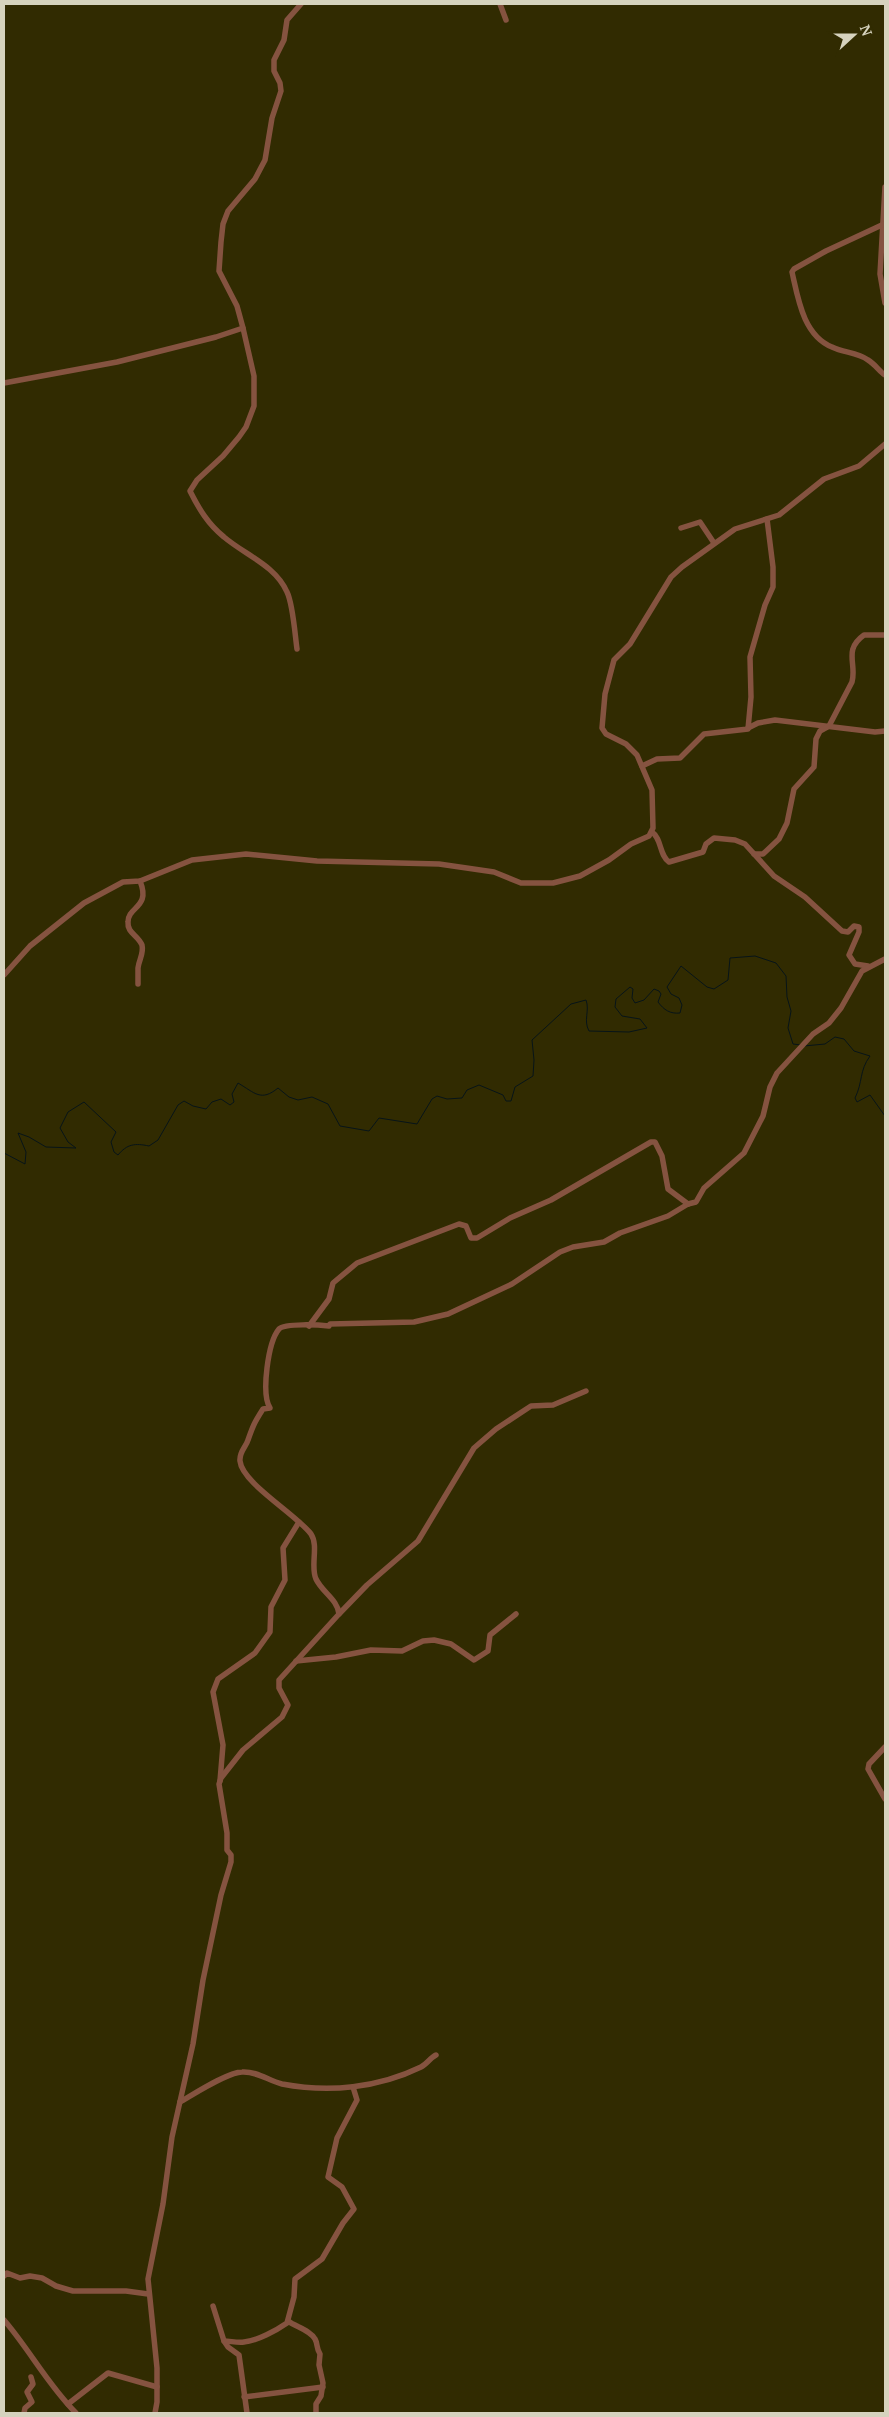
<svg xmlns="http://www.w3.org/2000/svg" width="889" height="2417" font-family="'PT Serif',serif">
  <style>
    .lines { fill: none; stroke-linecap: round; stroke-linejoin: round }
    .stream { stroke: #071418; stroke-width: 1 }
    .minor { stroke: #855340; stroke-width: 5.5 }
  </style>
  <rect width="100%" height="100%" fill="#312b01"/>
  <g class="lines">
    <g class="stream">
      <path d="M 804,1046 L 825,1044 L 835,1037 L 844,1039 L 854,1051 L 870,1056 C 859,1071 863,1082 855,1098 L 857,1102 L 870,1095 L 885,1116"/>
      <path d="M 4,1153 L 25,1164 L 26,1152 L 18,1133 L 29,1137 L 46,1147 L 76,1148 L 68,1142 L 60,1128 L 68,1112 L 84,1102 L 116,1132 L 111,1142 L 114,1152 L 118,1155 C 127,1144 135,1143 149,1146 L 158,1140 L 178,1105 L 184,1101 L 193,1106 L 206,1109 L 212,1102 L 221,1099 L 230,1105 L 234,1102 L 232,1094 L 238,1083 C 255,1093 261,1102 278,1088 L 289,1097 L 298,1100 L 312,1097 L 328,1104 L 340,1126 L 369,1131 L 379,1118 L 417,1124 L 432,1099 L 437,1096 L 447,1099 L 462,1098 L 467,1090 L 479,1085 L 503,1095 L 506,1101 L 511,1101 L 515,1087 L 533,1076 L 534,1060 L 532,1040 L 571,1004 L 586,1000 C 590,1011 583,1020 589,1031 L 629,1032 L 647,1028 L 640,1019 L 622,1016 L 615,1007 L 616,999 L 630,987 L 633,989 L 632,998 L 635,1003 L 644,1000 L 654,989 L 659,991 L 661,994 L 658,1002 C 664,1010 670,1014 680,1013 L 682,1005 L 679,998 L 671,994 L 667,987 L 681,966 L 707,987 L 714,989 L 728,980 L 730,958 L 755,956 L 776,963 L 786,976 L 787,997 L 791,1011 L 788,1028 L 793,1044 L 801,1045"/>
    </g>
    <g class="minor">
      <polyline points="500,4 506,20"/>
      <polyline points="885,187 880,274 885,303"/>
      <path d="M 884,224 L 826,251 L 794,269 L 792,272 C 798,298 803,335 832,347 C 844,353 857,352 868,360 C 875,364 879,371 885,375"/>
      <polyline points="4,383 117,362 216,337 243,328"/>
      <polyline points="681,528 700,522 714,543"/>
      <path d="M 297,649 C 295,635 293,604 287,592 C 275,565 245,555 224,537 C 208,524 199,509 190,491 L 197,480 L 223,456 L 239,437 L 246,427 L 254,406 L 254,376 L 243,328 L 237,306 L 219,271 L 221,242 L 223,224 L 228,211 L 255,179 L 265,160 L 272,118 L 281,91 L 280,83 L 274,71 L 274,60 L 284,40 L 287,20 L 301,4"/>
      <polyline points="748,728 758,723 775,720 875,732 885,731"/>
      <polyline points="642,766 657,759 680,758 704,734 748,729 751,697 750,657 765,605 773,587 773,567 767,519"/>
      <path d="M 652,832 C 662,839 659,855 669,862 L 703,852 L 706,844 L 714,838 L 735,840 L 745,844 L 774,876 L 805,897 L 842,931 L 848,932 L 854,926 L 859,927 L 859,932 L 849,955 L 855,964 L 868,966"/>
      <path d="M 754,854 L 763,854 L 779,839 L 787,823 L 794,789 L 814,767 L 816,739 L 820,731 L 829,726 L 852,682 C 857,664 843,650 864,635 L 885,635"/>
      <polyline points="4,975 30,946 84,903 123,882 140,881 192,860 246,854 317,861 439,864 494,872 521,883 553,883 580,876 609,860 631,844 649,836 653,828 652,790 637,755 626,744 606,734 602,728 605,694 614,660 630,644 671,577 682,567 735,529 779,515 824,479 859,466 885,444"/>
      <path d="M 138,984 C 138,978 138,973 138,968 C 139,959 144,954 142,945 C 138,935 127,933 128,922 C 128,906 151,908 140,881"/>
      <polyline points="309,1326 329,1299 333,1283 357,1263 459,1224 466,1226 471,1238 477,1238 510,1218 551,1200 651,1142 655,1142 662,1156 668,1189 688,1204"/>
      <polyline points="339,1614 367,1585 418,1541 474,1448 496,1429 531,1406 553,1405 586,1391"/>
      <polyline points="296,1661 336,1657 371,1650 402,1651 423,1641 434,1640 451,1644 474,1660 488,1651 490,1635 516,1614"/>
      <polyline points="885,1747 869,1764 868,1769 885,1799"/>
      <polyline points="220,1781 223,1745 213,1692 218,1679 255,1653 270,1632 271,1607 285,1580 283,1548 299,1522"/>
      <path d="M 180,2102 C 194,2094 228,2072 242,2072 C 257,2071 269,2081 282,2084 C 329,2093 378,2088 421,2067 C 427,2064 430,2058 436,2055"/>
      <polyline points="4,2276 7,2273 20,2278 30,2276 42,2278 56,2286 73,2291 126,2291 148,2294"/>
      <polyline points="213,2306 224,2341 228,2347 239,2355 247,2413"/>
      <path d="M 4,2320 C 29,2349 48,2385 76,2413"/>
      <path d="M 288,2321 C 296,2327 310,2330 315,2339 C 318,2344 316,2348 320,2354 L 319,2365 L 323,2383 L 321,2396 L 316,2404 L 316,2413"/>
      <path d="M 224,2341 C 230,2341 238,2343 244,2342 C 257,2341 277,2330 287,2323 L 294,2297 L 295,2279 L 322,2259 L 343,2223 L 354,2209 L 342,2187 L 328,2177 L 337,2138 L 357,2100 L 353,2087"/>
      <polyline points="244,2397 323,2387"/>
      <polyline points="68,2404 108,2373 157,2387"/>
      <polyline points="24,2413 25,2408 32,2402 27,2392 33,2384 31,2377"/>
      <path d="M 155,2413 L 157,2402 L 157,2368 L 148,2279 L 163,2204 L 172,2137 L 193,2044 L 203,1980 L 221,1895 L 231,1862 L 231,1855 L 227,1850 L 227,1833 L 219,1784 L 221,1778 L 243,1750 L 282,1717 L 288,1705 L 279,1688 L 279,1680 L 339,1614 C 338,1600 322,1592 316,1579 C 310,1566 319,1546 311,1534 C 296,1514 242,1483 240,1461 C 239,1452 246,1447 248,1440 C 253,1426 254,1423 263,1409 L 270,1408 C 261,1394 268,1342 279,1329 C 285,1323 320,1325 329,1326 L 330,1324 L 414,1322 L 448,1314 L 512,1284 L 560,1252 L 573,1247 L 604,1242 L 620,1233 L 668,1216 L 688,1204 L 696,1202 L 704,1188 L 744,1153 L 763,1116 L 770,1087 L 777,1073 L 813,1034 L 829,1023 L 841,1008 L 862,971 L 885,959"/>
    </g>
  </g>
  <rect width="889" height="2417" fill="none" stroke="#d6d3be" stroke-width="10"/>
  <g transform="translate(854 35) rotate(69)" stroke="#312b01" stroke-width="4" paint-order="stroke">
  <path d="M0-4L9 19L0 12L-9 19Z" fill="#d6d3be"/>
  <text y="-8" font-size="14" font-weight="bold" text-anchor="middle" fill="#d6d3be">N</text>
  </g>
</svg>
